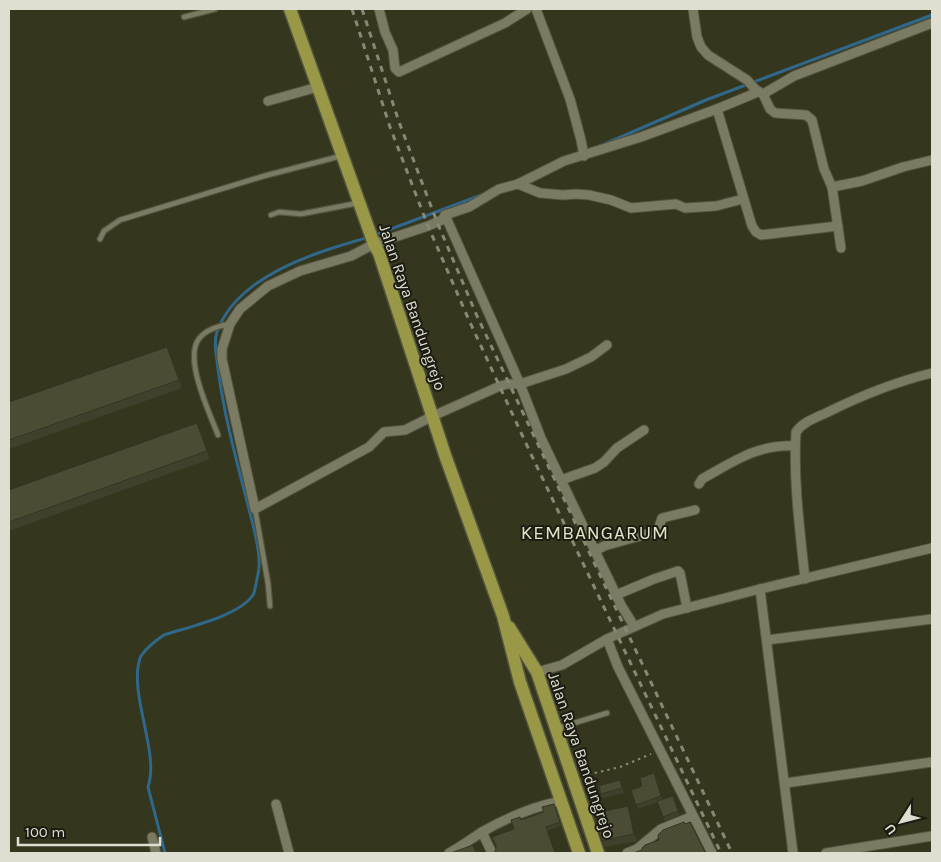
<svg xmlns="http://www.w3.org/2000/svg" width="941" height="862" font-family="Karla,sans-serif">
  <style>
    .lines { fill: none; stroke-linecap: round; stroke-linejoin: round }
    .stream { stroke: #2f688a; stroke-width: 3 }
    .lane-casing { stroke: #53533f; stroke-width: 7 }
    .street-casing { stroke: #53533f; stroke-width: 11 }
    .primary-casing { stroke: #53533f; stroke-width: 15 }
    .path { stroke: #868774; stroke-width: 2; stroke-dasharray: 2.5 4; stroke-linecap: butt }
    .lane { stroke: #7a7b62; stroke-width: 4.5 }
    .street { stroke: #7a7b62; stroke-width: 9 }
    .primary { stroke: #989846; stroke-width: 12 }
    .rail { stroke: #878875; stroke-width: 3; stroke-dasharray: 6 6; stroke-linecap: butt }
    .wall { fill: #40412d }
    .shaded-wall { fill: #343524 }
    .building { fill: #4b4c34; stroke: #343524 }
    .labels { text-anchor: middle; stroke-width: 4; stroke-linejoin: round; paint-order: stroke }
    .street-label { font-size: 16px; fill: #dedfd1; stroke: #1c1c12 }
    .quarter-label { font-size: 19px; letter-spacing: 1px; fill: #e1e2c6; stroke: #1c1c12 }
  </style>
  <rect width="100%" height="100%" fill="#35361e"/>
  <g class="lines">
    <g class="stream">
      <polyline points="600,146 706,100 932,15"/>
      <polyline points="375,235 484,194"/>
      <path d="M 165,853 L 148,787 C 159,755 133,703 138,667 C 139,663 139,659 141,656 C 147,647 155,641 164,635 C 188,627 239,616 253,595 C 255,592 255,588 256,584 C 257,578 259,572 259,566 C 260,553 256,537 253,525 C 240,473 225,422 218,369 C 217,357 213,344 217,332 C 237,275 317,252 369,237"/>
    </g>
    <g class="lane-casing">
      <g id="lane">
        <polyline points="184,17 215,9"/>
        <polyline points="271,215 279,212 301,214 358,203"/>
        <polyline points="100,239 104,231 120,220 264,176 341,156"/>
        <path d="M 218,435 C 210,414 186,364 197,342 C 203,330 218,326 230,324"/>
        <polyline points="255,509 268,583 270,606"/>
        <polyline points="558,728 607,713"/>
      </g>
    </g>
    <g class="street-casing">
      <g id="street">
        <polyline points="379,9 385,32 393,50 395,68 399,72 505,23 527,9"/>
        <polyline points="536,9 570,99 581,140 584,156"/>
        <polyline points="693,9 697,37 701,47 708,55 747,80 755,89 763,94 770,109 775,113 806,115 812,120 824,169 832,187 862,181 903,167 932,160"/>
        <polyline points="763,94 794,76 932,23"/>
        <polyline points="268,101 318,87"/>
        <polyline points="717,109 752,226 756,232 761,235 838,226"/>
        <polyline points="518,184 540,193 563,195 576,194 589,195 611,200 631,208 676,204 685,208 716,206 743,199"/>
        <polyline points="832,187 841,248"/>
        <polyline points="445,215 520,384 541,438 595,551"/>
        <polyline points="607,345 591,357 566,369 520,384 508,384 500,386 433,416 405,430 384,432 369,447 255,509 222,359 222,349 230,324 240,309 268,286 300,271 351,256 374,244 428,226 442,220 445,215 469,207 499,189 518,184 564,161 641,137 717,109 758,92"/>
        <polyline points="561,480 595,468 604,462 617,448 644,430"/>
        <path d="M 699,484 L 702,479 C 733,462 757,444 795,446"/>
        <path d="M 805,579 C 800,530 793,480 796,432 C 803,422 815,418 826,413 C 860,396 895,382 932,373"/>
        <polyline points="760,589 793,853"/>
        <polyline points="616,595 654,579 678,571 680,573 687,608"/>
        <polyline points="634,626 621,605 595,551 604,546 654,532 658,530 662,518 695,510"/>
        <polyline points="607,639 618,667 712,853"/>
        <polyline points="767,640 932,619"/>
        <polyline points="537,672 562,665 607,639 663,614 760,589 932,548"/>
        <polyline points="786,783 932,762"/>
        <polyline points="276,804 289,853"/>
        <polyline points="482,832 492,853"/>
        <polyline points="152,837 156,853"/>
        <path d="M 449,853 C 460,847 471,839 482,832 C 506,818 533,807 561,801"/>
        <polyline points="627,853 637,849 661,829 693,816"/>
        <polyline points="826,853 932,836"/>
      </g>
    </g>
    <g class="primary-casing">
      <g id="primary">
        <polyline points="290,9 374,244 379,253 445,455 503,616 520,682 579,853"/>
        <polyline points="509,627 537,672 598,853"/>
      </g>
    </g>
    <polyline class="path" points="582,776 620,767 651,754"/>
    <use href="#lane" class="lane"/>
    <use href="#street" class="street"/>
    <use href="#primary" class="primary"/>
    <g class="rail">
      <polyline points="352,9 390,127 428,226 468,318 530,452 721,853"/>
      <polyline points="362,9 399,122 437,222 477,316 732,853"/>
    </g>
  </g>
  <g class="wall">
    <polygon points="167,347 182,388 9,449 9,402"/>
    <polygon points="197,423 210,459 9,531 9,490"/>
    <polygon points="654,773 662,799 673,796 679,815 665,821 658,802 638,809 631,790 642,786"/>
    <polygon points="620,780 624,793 602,798 599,786"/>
    <polygon points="554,804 561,826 496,849 492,837 514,829 521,820 544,812"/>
    <polygon points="628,806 630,812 637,841 605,847 595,821"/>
  </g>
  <polygon class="shaded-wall" points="628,806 630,812 637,841 634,834"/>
  <g class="building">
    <polygon points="167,347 179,380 9,440 9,402"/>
    <polygon points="197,423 207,451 9,522 9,490"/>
    <polygon points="654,773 661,796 636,805 631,790 642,786 640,778"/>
    <polygon points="620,780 622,788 601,794 599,786"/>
    <polygon points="673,796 678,811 663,817 657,801"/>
    <polygon points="554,804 560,822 546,827 555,853 494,853 496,849 496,846 492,837 514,829 511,820 520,817 521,820 544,812 542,807"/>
    <polygon points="628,806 634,834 602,841 595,821 598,820 596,813"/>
    <polygon points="684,822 685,824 690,822 705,852 708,853 633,853 642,850 642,848 645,845 659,840 658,835 663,830"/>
    <polygon points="473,845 476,853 451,853"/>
  </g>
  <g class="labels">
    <g class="street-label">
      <text transform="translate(413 307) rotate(71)" y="6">Jalan Raya Bandungrejo</text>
      <text transform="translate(582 755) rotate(71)" y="6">Jalan Raya Bandungrejo</text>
    </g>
    <g class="quarter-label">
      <text x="595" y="539">KEMBANGARUM</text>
    </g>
  </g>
  <rect width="941" height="862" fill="none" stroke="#dedfd1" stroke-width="20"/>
  <g transform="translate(901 822) rotate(234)" stroke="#1c1c12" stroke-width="4" paint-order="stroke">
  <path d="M0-4L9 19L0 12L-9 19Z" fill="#dedfd1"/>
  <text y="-8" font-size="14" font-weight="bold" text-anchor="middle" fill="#dedfd1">U</text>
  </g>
  <path d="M18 837v8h142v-8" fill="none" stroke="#dedfd1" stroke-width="2.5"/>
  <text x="25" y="837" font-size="15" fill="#dedfd1" stroke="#1c1c12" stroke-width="4" paint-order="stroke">100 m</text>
</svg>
